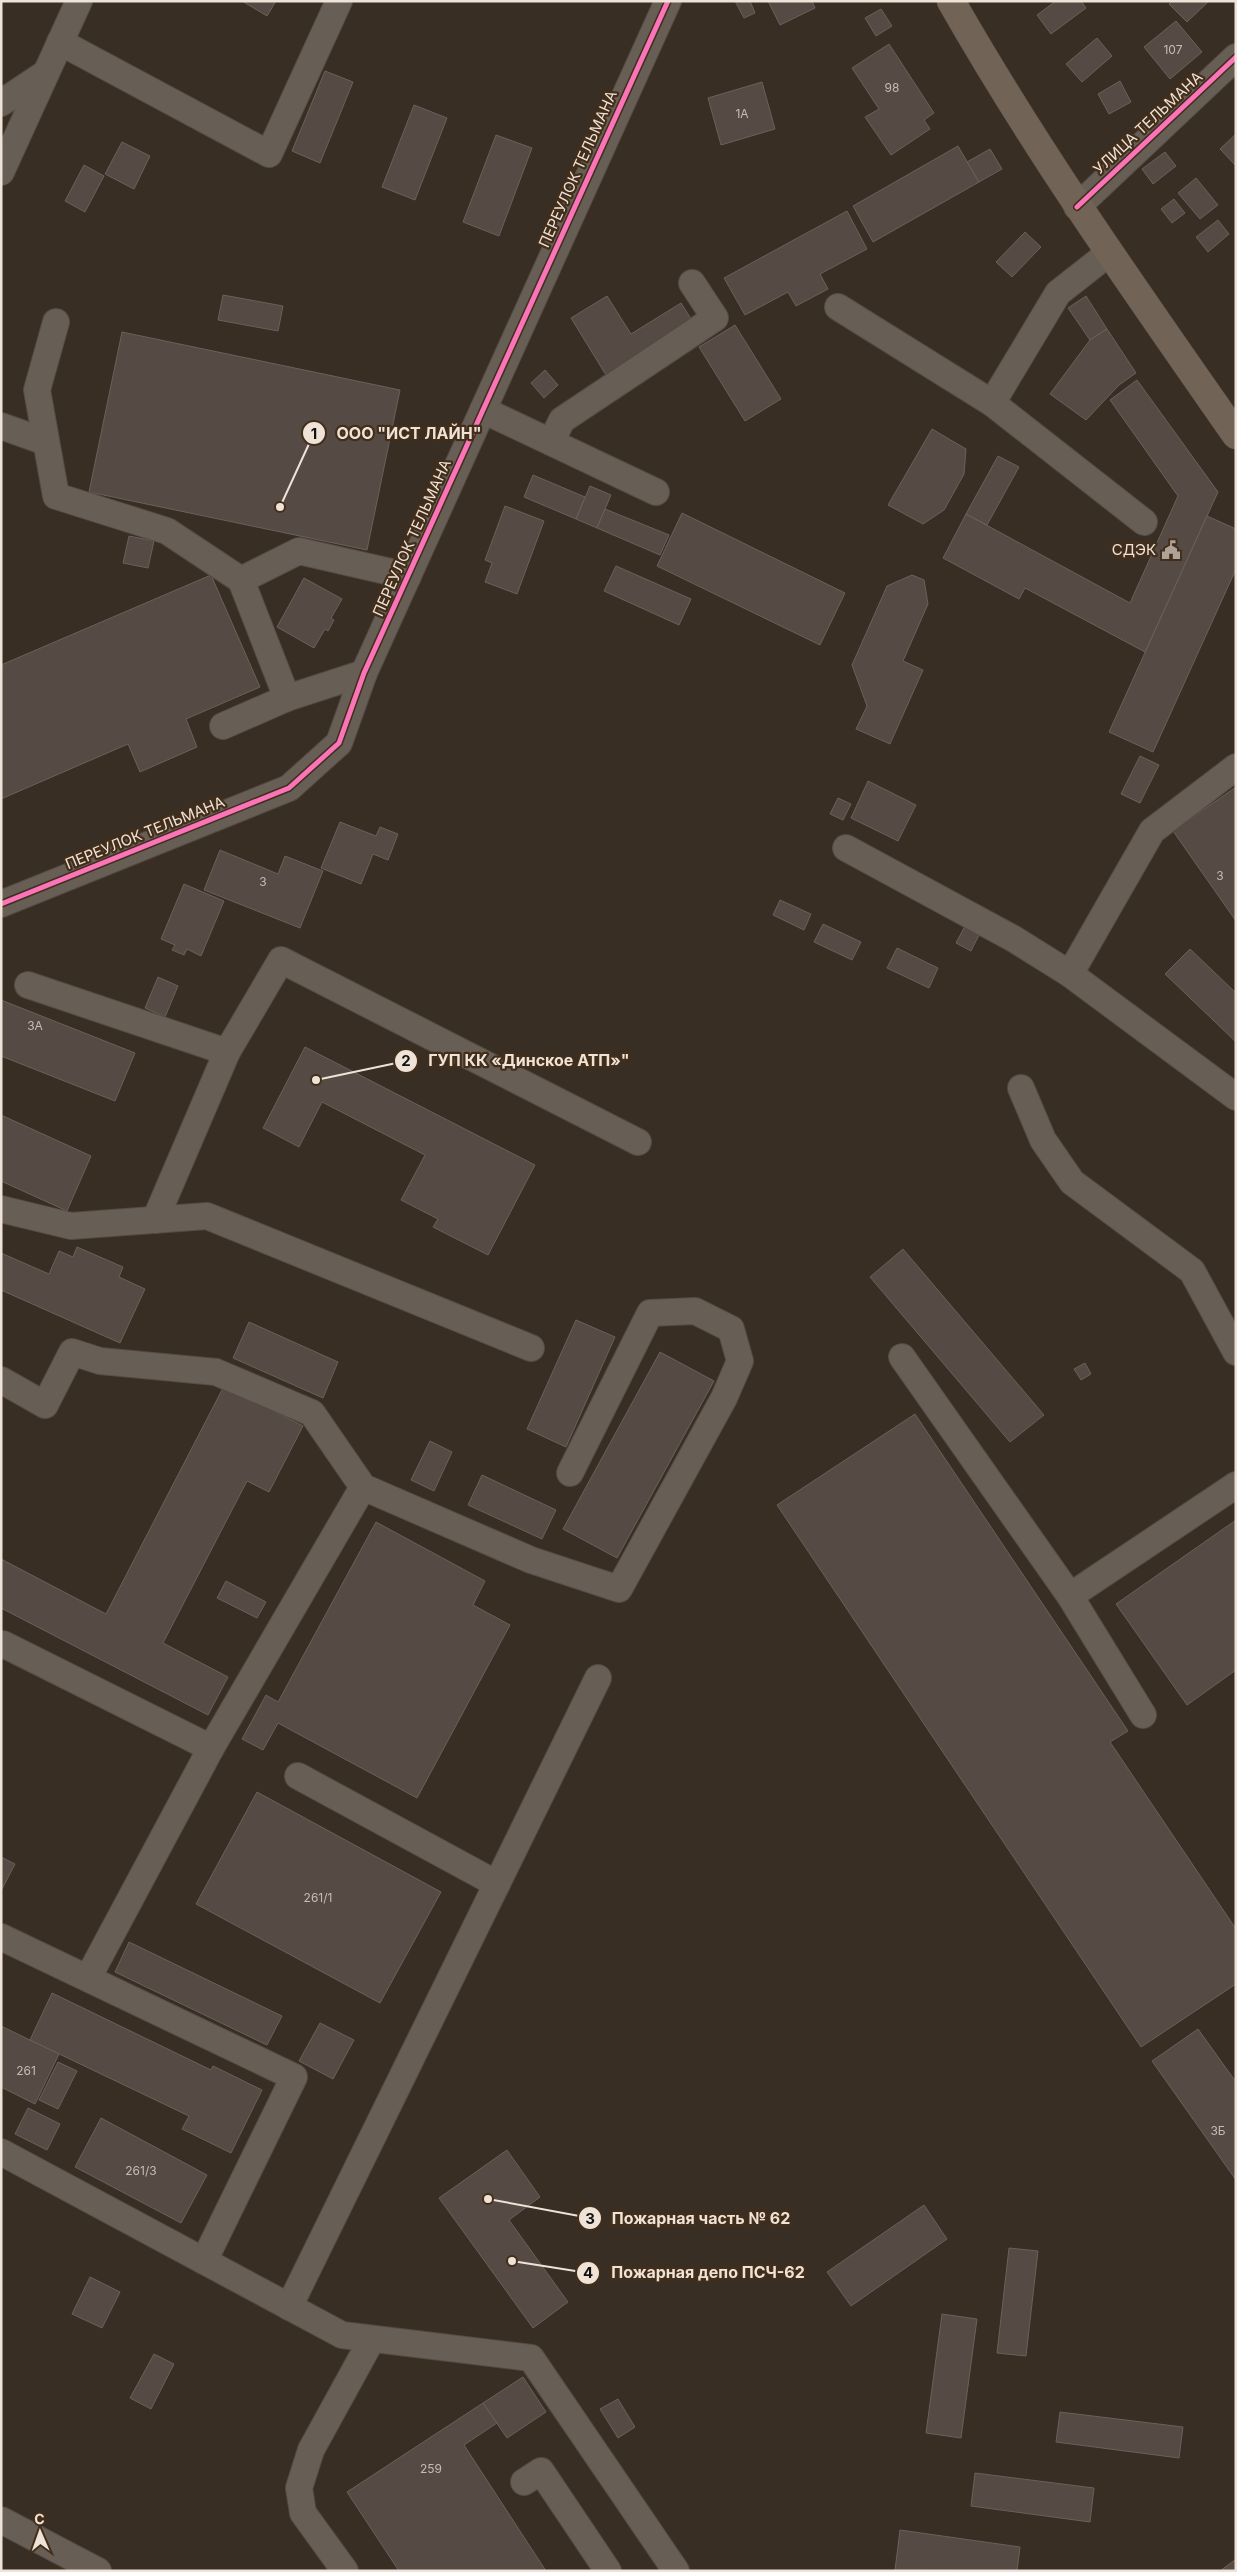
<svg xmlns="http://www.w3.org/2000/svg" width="1237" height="2572" font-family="Inter,sans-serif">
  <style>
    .building { fill: #554a44; stroke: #6c605b }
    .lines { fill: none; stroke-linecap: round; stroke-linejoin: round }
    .minor-casing { stroke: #554b42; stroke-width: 28 }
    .major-casing { stroke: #554b42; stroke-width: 29 }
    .minor { stroke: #675f56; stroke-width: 26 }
    .major { stroke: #716457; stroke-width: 28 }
    .cycleway-casing { stroke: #422e1a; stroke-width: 8 }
    .cycleway { stroke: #fb73b8; stroke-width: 5 }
    .labels { text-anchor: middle; stroke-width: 4.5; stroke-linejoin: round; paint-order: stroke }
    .number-label { font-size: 12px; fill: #c8bcb2 }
    .street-label { font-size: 15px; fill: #efe2d6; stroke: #422e1a }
    .poi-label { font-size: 15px; fill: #efe2d6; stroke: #422e1a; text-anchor: end }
    .leader { fill: none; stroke: #efe2d6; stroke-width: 2 }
    .callout-dot { fill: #efe2d6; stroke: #422e1a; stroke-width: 2 }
    .mark-label { font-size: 15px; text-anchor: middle; font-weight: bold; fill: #111 }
    .callout-label { font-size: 16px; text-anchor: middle; font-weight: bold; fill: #efe2d6; stroke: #422e1a; stroke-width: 4.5; stroke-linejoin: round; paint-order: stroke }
  </style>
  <rect width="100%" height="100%" fill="#392e23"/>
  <g class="building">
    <polygon points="242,1 276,1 267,16"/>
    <polygon points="735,1 750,1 755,13 744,18"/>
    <polygon points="768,1 812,1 815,8 780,25"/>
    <polygon points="1056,1 1081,1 1086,8 1051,34 1037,15"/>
    <polygon points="1172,1 1209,1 1187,22 1169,4"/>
    <polygon points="881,9 892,26 876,36 865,18"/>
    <polygon points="1176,21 1202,52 1170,79 1144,47"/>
    <polygon points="1097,38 1112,56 1082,82 1066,64"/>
    <polygon points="889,44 934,113 924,120 930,129 891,155 865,117 879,109 852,68"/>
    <polygon points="325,71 353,82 320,163 292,151"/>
    <polygon points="1120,81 1131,102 1109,114 1098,94"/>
    <polygon points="762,82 775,129 721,145 708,98"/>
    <polygon points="414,105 447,118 415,200 382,187"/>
    <polygon points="1236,134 1236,166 1220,149"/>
    <polygon points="496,135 532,148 499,236 463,222"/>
    <polygon points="122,142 150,156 134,189 105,174"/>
    <polygon points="958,146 979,182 873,242 853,206"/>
    <polygon points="990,149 1002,169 979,182 967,162"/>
    <polygon points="1165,152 1176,166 1153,184 1142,169"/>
    <polygon points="84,165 104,176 85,212 65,201"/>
    <polygon points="1196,178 1218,205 1200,219 1178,193"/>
    <polygon points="1174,199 1185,213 1172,223 1161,209"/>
    <polygon points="847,211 867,249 820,274 828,289 796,306 788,292 745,315 724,278"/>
    <polygon points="1218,220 1229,234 1208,252 1196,237"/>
    <polygon points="1025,232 1041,247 1012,277 996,262"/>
    <polygon points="223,295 283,306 278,331 218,320"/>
    <polygon points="607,296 631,334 681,303 693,322 606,375 571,318"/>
    <polygon points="1086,296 1107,329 1090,340 1068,308"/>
    <polygon points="735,325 781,399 745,421 699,347"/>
    <polygon points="1107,329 1136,373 1119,385 1086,420 1050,394 1090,340"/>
    <polygon points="122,332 400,390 367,550 89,492"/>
    <polygon points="545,370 558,385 544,398 531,383"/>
    <polygon points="1137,380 1218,492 1145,652 1025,588 1019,599 943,558 966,514 1130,603 1178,496 1110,400"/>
    <polygon points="932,429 966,449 964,474 944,510 923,524 888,505"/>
    <polygon points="998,456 1019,467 987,525 966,514"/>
    <polygon points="533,475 585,497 576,519 524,497"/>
    <polygon points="590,486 611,495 597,528 576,519"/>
    <polygon points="505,506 544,521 517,594 485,582 492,563 485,560"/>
    <polygon points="605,509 669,535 660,555 597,528"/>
    <polygon points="682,513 845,593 820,645 657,566"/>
    <polygon points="1207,516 1236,529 1236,569 1153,752 1109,732"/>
    <polygon points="129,536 154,541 148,568 123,563"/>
    <polygon points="616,566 691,599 679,625 604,591"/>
    <polygon points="211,575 260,687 186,719 197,747 140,772 128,744 1,799 1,665"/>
    <polygon points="912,575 924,580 928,604 903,661 923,670 890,744 856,729 867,706 852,665 887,586"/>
    <polygon points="304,578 342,599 331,618 334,620 328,631 325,629 314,648 277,627"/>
    <polygon points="1140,756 1159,765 1140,803 1121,794"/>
    <polygon points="868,781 916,805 898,841 851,818"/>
    <polygon points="1236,787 1236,921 1173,831"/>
    <polygon points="838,798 851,804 843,820 830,814"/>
    <polygon points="340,822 376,836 380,827 398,834 388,860 373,854 361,884 321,868"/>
    <polygon points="220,850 278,874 285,856 323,871 300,928 204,890"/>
    <polygon points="184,884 224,901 201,956 187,949 184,955 172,950 175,945 161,939"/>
    <polygon points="780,900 811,914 804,930 773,915"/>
    <polygon points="823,924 861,942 852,960 814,942"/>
    <polygon points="966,924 981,931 971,951 956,943"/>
    <polygon points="897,948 938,968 929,988 887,968"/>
    <polygon points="1190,949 1236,993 1236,1042 1165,974"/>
    <polygon points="158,977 178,986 165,1017 145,1008"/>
    <polygon points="1,1000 135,1053 115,1101 1,1056"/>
    <polygon points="305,1047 535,1165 488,1255 433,1227 438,1219 401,1200 425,1155 322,1102 299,1147 263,1128"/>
    <polygon points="1,1115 91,1156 67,1211 1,1181"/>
    <polygon points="77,1247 123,1267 119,1277 145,1289 120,1343 1,1290 1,1253 49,1274 59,1251 73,1257"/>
    <polygon points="903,1249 1044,1415 1010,1442 870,1277"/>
    <polygon points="576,1320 615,1337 566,1447 527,1429"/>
    <polygon points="249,1322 338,1362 323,1398 233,1358"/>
    <polygon points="660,1352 714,1381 617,1558 563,1529"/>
    <polygon points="1085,1363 1091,1374 1081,1380 1074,1369"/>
    <polygon points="224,1386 303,1426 269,1492 247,1481 163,1643 228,1677 208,1715 1,1608 1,1559 106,1614"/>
    <polygon points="915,1414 1128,1731 1110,1742 1236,1929 1236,1984 1141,2047 777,1505"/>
    <polygon points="430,1441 452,1452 434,1491 411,1480"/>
    <polygon points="482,1475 556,1510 542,1539 468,1505"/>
    <polygon points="1236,1520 1236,1670 1187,1705 1116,1604"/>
    <polygon points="376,1522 485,1581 473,1605 510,1625 417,1798 278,1723 263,1750 242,1739 266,1695 278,1702"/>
    <polygon points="226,1581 266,1602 257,1618 217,1598"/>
    <polygon points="257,1792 441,1892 380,2003 196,1904"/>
    <polygon points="1,1857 15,1864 1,1891"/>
    <polygon points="129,1942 282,2016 267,2045 115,1972"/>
    <polygon points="52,1993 211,2070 213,2066 262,2090 231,2153 182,2129 189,2116 30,2040"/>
    <polygon points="320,2023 354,2040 333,2079 299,2061"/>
    <polygon points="1,2026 59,2054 35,2104 1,2087"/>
    <polygon points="1198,2029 1236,2082 1236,2180 1152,2061"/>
    <polygon points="58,2062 77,2071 58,2109 39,2100"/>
    <polygon points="28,2108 60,2124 47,2150 15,2134"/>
    <polygon points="101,2118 207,2175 181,2223 75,2167"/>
    <polygon points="507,2150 540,2197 509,2220 568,2302 533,2328 439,2198"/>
    <polygon points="924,2205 947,2239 851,2306 827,2272"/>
    <polygon points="1009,2248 1038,2251 1026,2356 997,2353"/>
    <polygon points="90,2277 120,2292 102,2328 72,2314"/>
    <polygon points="942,2314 977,2319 961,2438 926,2433"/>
    <polygon points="154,2354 174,2364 151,2409 130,2398"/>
    <polygon points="523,2377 546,2412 507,2438 483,2403"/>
    <polygon points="618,2399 635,2427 618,2438 600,2409"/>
    <polygon points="483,2403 497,2423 464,2445 546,2571 399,2571 347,2492"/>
    <polygon points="1060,2412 1183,2427 1179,2458 1056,2442"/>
    <polygon points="975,2473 1094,2488 1090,2522 971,2506"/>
    <polygon points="900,2530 1020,2547 1017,2571 895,2570"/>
    <polygon points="1236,2559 1236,2571 1220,2571"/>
  </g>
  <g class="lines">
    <g class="minor-casing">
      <g id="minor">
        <polyline points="60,42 269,154 339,1"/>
        <polyline points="1,103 46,73"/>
        <polyline points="1,172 79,1"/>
        <polyline points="1077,207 1236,57"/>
        <polyline points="838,307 992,403 1144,522"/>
        <polyline points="56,322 37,390 56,496 167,531 241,580"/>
        <polyline points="992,403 1058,293 1109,253"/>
        <polyline points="483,410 656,492"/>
        <polyline points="1,426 46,442"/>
        <polyline points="551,442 562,420 715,318 692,283"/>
        <polyline points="287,698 241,580 299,551 408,576"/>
        <polyline points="223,726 287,698 364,673"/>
        <polyline points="846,848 1014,939 1070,974 1236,1097"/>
        <polyline points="1,904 289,788 339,743 364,673 668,1"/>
        <polyline points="1070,974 1152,831 1236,767"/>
        <polyline points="28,985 227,1052"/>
        <polyline points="1021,1088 1043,1140 1072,1182 1192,1271 1236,1352"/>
        <polyline points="1,1209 71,1226 207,1216 531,1348"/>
        <polyline points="155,1220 227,1052 281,960 638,1142"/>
        <polyline points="902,1357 1070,1596 1143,1715"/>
        <polyline points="1,1380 45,1405 72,1352 100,1361 216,1372 312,1413 363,1487 531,1560 619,1589 724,1398 740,1361 731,1329 695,1311 650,1313 570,1473"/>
        <polyline points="1070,1596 1236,1485"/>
        <polyline points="3,1644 211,1748"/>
        <polyline points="298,1776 497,1884"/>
        <polyline points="1,1937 294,2077 204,2261"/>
        <polyline points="88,1978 211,1748 363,1487"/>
        <polyline points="1,2152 342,2335 531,2358 676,2571"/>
        <polyline points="289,2307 598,1678"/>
        <polyline points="524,2482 541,2471 608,2571"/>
        <polyline points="1,2520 98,2571"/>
        <polyline points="345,2571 303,2513 299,2488 311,2450 372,2339"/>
      </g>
    </g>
    <g class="major-casing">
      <path id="major" d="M 951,1 C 1037,152 1137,293 1236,435"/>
    </g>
    <use href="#minor" class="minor"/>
    <use href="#major" class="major"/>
    <g class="cycleway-casing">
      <g id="cycleway">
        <polyline points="1077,207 1236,57"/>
        <polyline points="1,904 289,788 339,743 364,673 668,1"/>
      </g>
    </g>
    <use href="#cycleway" class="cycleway"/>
  </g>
  <defs>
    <g id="civic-bare" transform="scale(1.5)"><path d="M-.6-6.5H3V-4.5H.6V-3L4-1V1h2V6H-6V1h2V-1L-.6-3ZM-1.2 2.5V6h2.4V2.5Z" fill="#afa397" stroke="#422e1a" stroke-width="2.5" paint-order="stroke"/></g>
  </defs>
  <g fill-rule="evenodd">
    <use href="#civic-bare" x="1171" y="550"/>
  </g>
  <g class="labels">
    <g class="number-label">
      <text x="1173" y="54">107</text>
      <text x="892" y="92">98</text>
      <text x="742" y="118">1А</text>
      <text x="1220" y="880">3</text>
      <text x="263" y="886">3</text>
      <text x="35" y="1030">3А</text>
      <text x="318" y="1902">261/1</text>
      <text x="26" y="2075">261</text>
      <text x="1218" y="2135">3Б</text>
      <text x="141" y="2175">261/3</text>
      <text x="431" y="2473">259</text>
    </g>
    <g class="street-label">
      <text transform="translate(1148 123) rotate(-43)" y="5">УЛИЦА ТЕЛЬМАНА</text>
      <text transform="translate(578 169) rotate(-66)" y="5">ПЕРЕУЛОК ТЕЛЬМАНА</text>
      <text transform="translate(412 538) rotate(-66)" y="5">ПЕРЕУЛОК ТЕЛЬМАНА</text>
      <text transform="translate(145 833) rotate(-22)" y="5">ПЕРЕУЛОК ТЕЛЬМАНА</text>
    </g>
    <g class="poi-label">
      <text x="1156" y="555">СДЭК</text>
    </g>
  </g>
  <path class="leader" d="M280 507L314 433M316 1080L406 1061M488 2199L590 2218M512 2261L588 2273"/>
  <g class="callout-dot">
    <circle cx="280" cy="507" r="5"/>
    <circle cx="316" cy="1080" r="5"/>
    <circle cx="488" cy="2199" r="5"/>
    <circle cx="512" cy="2261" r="5"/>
    <circle cx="314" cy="433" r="12"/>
    <circle cx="406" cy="1061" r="12"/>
    <circle cx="590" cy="2218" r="12"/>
    <circle cx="588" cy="2273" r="12"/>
  </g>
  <g class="mark-label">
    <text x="314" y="439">1</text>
    <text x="406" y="1066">2</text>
    <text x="590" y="2224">3</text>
    <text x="588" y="2278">4</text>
  </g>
  <g class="callout-label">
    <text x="409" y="439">ООО "ИСТ ЛАЙН"</text>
    <text x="529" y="1066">ГУП КК «Динское АТП»"</text>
    <text x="701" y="2224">Пожарная часть № 62</text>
    <text x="708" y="2278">Пожарная депо ПСЧ-62</text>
  </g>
  <rect width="1237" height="2572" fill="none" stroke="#efe2d6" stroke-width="5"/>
  <g transform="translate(40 2532) rotate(358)" stroke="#422e1a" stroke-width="4" paint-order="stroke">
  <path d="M0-4L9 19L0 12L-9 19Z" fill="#efe2d6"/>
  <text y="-8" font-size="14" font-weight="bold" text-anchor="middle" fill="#efe2d6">С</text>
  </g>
</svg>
